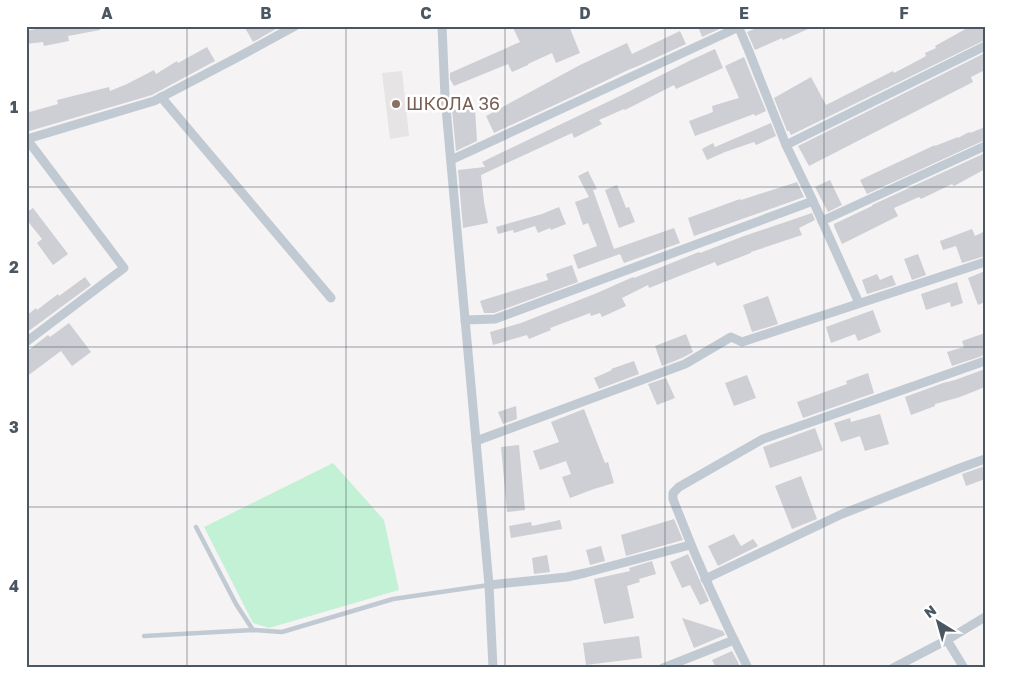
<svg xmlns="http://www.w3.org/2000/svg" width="1011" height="694" font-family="'Golos Text',sans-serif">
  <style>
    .education { fill: #e6e4e5 }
    .green { fill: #c3f1d5 }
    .building { fill: #cdcfd5 }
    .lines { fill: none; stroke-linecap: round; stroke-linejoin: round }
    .lane { stroke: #c1cad2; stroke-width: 4.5 }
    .street { stroke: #c1cad2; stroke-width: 9 }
    .grid { fill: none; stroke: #4a5661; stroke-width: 1; stroke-opacity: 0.55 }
    .education-dot { fill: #8d6e63; stroke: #fff; stroke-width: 2 }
    .labels { text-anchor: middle; stroke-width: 5; stroke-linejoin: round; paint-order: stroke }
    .education-label { font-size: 18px; fill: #785e54; stroke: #fff; text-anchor: start }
    .neatline { fill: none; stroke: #4a5661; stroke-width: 2 }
    .grid-label { font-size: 16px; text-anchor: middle; font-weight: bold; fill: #4a5661 }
  </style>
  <rect width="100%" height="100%" fill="#f5f3f3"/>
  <polygon class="education" points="402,71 409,136 390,139 382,73"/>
  <polygon class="green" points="333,463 384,520 399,590 269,628 253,623 204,527"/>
  <g class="building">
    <polygon points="52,26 100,26 100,30 68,36 69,41 44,46 43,42 26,44 26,31"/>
    <polygon points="244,26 281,26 253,42"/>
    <polygon points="512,26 569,26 580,53 556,63 552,53 528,64 528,65 512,72 508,64 454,86 450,79 450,73 520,42"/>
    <polygon points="698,26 726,26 702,37"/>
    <polygon points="761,26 815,26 783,40 782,38 755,50 747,32"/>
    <polygon points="971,26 981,26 985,32 985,40 791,135 789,131 787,131 774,98 811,77 826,105 893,71 894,73 915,62 926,56 925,53 936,48 935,46"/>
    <polygon points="680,31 686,44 638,66 628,70 574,96 494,133 486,116 580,65 627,43 632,54"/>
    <polygon points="207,47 215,61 152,95 26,132 26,113 58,104 57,100 109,87 110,91 127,84 154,70 156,74 177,61 178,63"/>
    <polygon points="715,49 723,68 676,89 674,85 625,110 624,109 599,120 602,124 574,138 572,133 481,175 484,202 488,223 463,228 458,170 485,167 482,162 620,96 691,60"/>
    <polygon points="985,53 985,70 971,77 973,82 809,166 798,146"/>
    <polygon points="744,57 766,111 755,116 754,114 695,136 689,121 713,112 712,106 739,98 725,66"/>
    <polygon points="475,109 477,141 456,151 452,110"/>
    <polygon points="771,123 776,136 756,145 754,142 725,152 707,160 702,149 713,143 715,147"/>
    <polygon points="985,127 985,140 867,194 860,180 935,145 935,146 958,137 958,138 969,132 970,133"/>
    <polygon points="985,153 985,169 954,186 952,184 921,199 919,197 894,208 898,216 842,244 834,226 834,224 872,206 872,205"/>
    <polygon points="588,171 597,189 593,190 614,249 674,228 680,243 624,263 620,254 578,269 573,255 597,246 588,223 583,225 575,202 589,197 578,176"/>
    <polygon points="830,180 842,205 828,212 815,187"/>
    <polygon points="797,182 804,197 694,236 688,218 740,199 741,200"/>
    <polygon points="617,185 626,208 629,207 635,222 619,228 605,190"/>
    <polygon points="559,207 566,224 551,230 550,228 538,233 535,226 514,233 513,230 498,234 496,227 542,214"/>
    <polygon points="33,208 68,254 53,265 37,243 42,239 26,219 26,213"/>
    <polygon points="812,213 815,220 799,228 802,235 751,252 751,253 717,266 715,262 649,288 648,285 622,298 626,306 602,317 600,313 591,316 590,313 550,328 551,330 529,339 527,335 493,345 490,332 521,323 597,293 633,277 634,278 699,252 700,253 744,236"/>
    <polygon points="972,229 975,236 985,231 985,256 962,263 956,246 943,250 940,241"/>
    <polygon points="918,254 926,275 912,280 904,259"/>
    <polygon points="572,265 578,282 494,313 484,313 480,301 548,280 546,274"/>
    <polygon points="985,271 985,302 978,305 968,278"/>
    <polygon points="877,274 880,280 892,275 896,285 867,294 862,280"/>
    <polygon points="85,277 91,285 26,333 26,316 36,308 37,310 58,294 59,296"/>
    <polygon points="957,282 963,303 951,307 950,302 926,310 921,294"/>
    <polygon points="768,296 778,324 752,332 743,305"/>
    <polygon points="873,310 881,332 858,341 855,334 831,343 826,327"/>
    <polygon points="69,323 91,352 72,366 61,351 26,377 26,352 48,335 50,337"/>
    <polygon points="985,333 985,355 952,366 947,352 964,347 962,341"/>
    <polygon points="686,334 693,352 682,358 662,366 655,346"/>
    <polygon points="634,361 639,374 599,389 594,378 612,370 611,369"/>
    <polygon points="985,369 985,387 960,397 935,404 935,406 911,415 905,397 943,383 955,380"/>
    <polygon points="868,373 874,393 803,418 797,402 847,384 846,381"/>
    <polygon points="747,375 756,398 734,406 725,383"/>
    <polygon points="666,378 675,398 657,405 648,384"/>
    <polygon points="516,406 517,419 503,424 498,412"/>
    <polygon points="584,409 605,463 608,462 614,483 594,489 570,498 562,477 571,474 566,461 540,470 533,451 559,442 551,422"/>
    <polygon points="880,414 889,444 865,451 860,436 841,442 834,423 850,418 851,422"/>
    <polygon points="815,428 823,450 770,468 763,447"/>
    <polygon points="519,445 525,510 507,512 501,447"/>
    <polygon points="985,466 985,479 966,486 962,474"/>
    <polygon points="801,476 817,519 792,529 775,486"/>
    <polygon points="674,519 683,540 626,556 621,535"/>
    <polygon points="560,520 562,529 511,538 509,526 531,522 532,526"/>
    <polygon points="734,534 741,546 753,539 758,546 718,566 708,546"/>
    <polygon points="601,546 605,561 590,565 586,550"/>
    <polygon points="688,554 709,601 700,605 690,585 682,588 670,562"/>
    <polygon points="547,555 550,572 534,574 532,558"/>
    <polygon points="652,561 656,574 639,579 640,582 627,586 634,618 604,624 594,579 630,571 629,568"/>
    <polygon points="682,618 723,631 725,635 694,648"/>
    <polygon points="639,636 642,658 586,665 583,643"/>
    <polygon points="732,651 741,668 716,668 712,660"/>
  </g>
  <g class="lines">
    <g class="lane">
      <polyline points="196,527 236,604 253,630"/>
      <polyline points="144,636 253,630 282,632 393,599 489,585"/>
    </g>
    <g class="street">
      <polyline points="442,26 445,97 489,585 493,668"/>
      <polyline points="738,26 748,49 786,145 813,201 859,303"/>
      <polyline points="161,97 331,298"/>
      <polyline points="26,138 124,268 26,342"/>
      <polyline points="27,139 154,101 240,56 295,26"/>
      <polyline points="786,145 985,46"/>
      <polyline points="451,160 741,26"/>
      <polyline points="822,221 985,146"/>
      <polyline points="465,320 495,319 813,201"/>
      <polyline points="476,441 685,364 731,337 742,342 985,262"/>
      <polyline points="705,579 842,514 960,468 985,459"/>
      <polyline points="489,585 567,577 585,573 690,545"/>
      <polyline points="947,640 964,668"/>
      <polyline points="663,668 734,640"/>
      <path d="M 748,668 C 720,613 695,557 673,499 L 673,493 L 679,487 L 763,439 L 985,361"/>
      <polyline points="893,668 947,640 985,617"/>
    </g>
  </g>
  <path class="grid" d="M 187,26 L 187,668M 346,26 L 346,668M 505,26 L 505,668M 665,26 L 665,668M 824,26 L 824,668M 26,187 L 985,187M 26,347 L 985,347M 26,507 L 985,507"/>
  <circle class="education-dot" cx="396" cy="104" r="5"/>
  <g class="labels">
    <g class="education-label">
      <text x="406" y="110">ШКОЛА 36</text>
    </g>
  </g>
  <rect width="1011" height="694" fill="none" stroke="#ffffff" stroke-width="55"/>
  <g transform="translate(938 622) rotate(323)" stroke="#ffffff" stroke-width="4" paint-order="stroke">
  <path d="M0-4L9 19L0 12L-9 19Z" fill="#4a5661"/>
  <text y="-8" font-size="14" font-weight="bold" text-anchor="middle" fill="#4a5661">N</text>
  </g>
  <rect x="28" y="28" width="956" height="638" class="neatline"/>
  <g class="grid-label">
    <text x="107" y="19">A</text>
    <text x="266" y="19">B</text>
    <text x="426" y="19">C</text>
    <text x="585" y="19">D</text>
    <text x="744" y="19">E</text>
    <text x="904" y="19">F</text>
    <text x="14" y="113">1</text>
    <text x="14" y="273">2</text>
    <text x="14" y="433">3</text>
    <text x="14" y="592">4</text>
  </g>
</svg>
